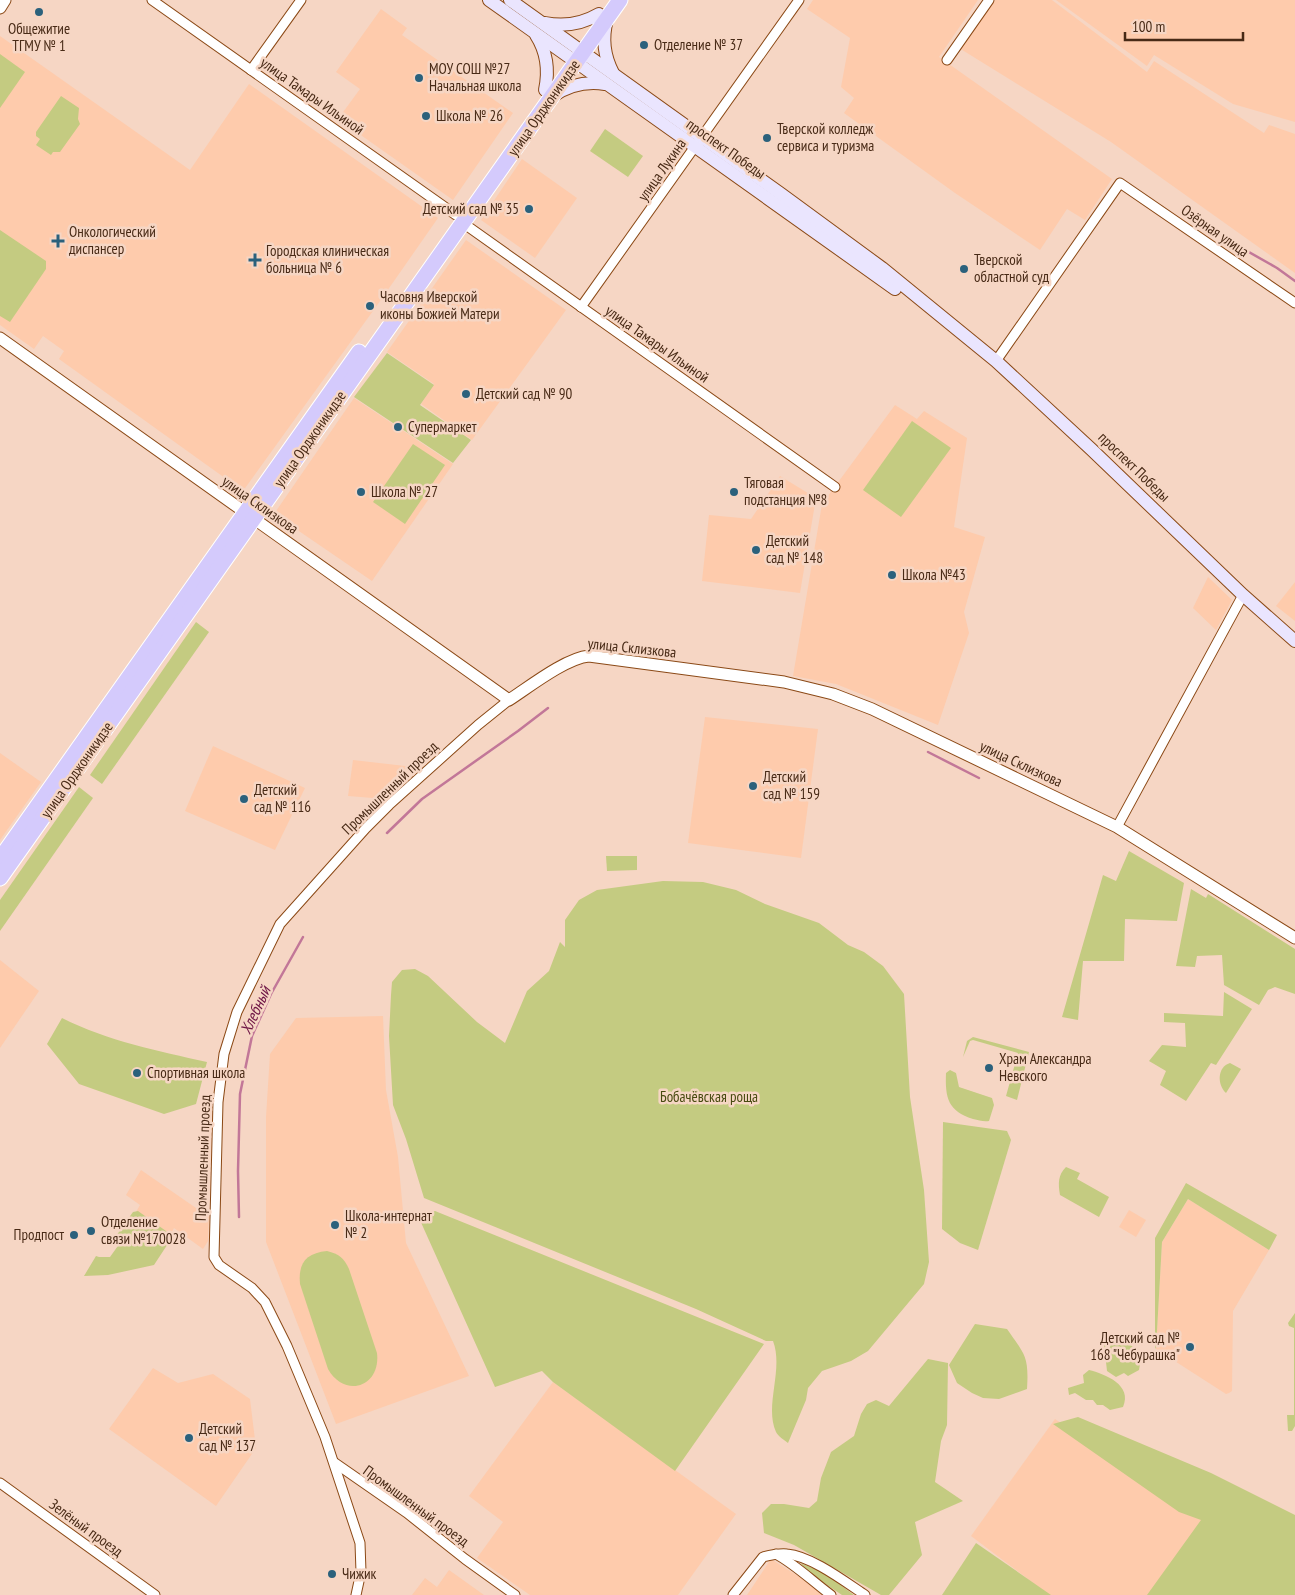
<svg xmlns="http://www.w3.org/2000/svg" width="1295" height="1595" font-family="'PT Sans Narrow',sans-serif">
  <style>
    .built { fill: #fecbac }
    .green { fill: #c4cb81 }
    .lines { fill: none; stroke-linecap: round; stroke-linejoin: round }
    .stream { stroke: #c27798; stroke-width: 2.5 }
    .minor-casing { stroke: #8b4916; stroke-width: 11 }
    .tertiary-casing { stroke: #8b4916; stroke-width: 13 }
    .secondary-casing { stroke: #8b4916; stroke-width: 14 }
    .primary-casing { stroke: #fff; stroke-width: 17 }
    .minor { stroke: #fff; stroke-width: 9 }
    .tertiary { stroke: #fff; stroke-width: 11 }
    .secondary { stroke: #eae5fe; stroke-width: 12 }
    .primary { stroke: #d4cafc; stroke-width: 15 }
    .poi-dot { fill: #2b617c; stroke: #f6d6c4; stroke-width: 2 }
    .labels { text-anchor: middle; stroke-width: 5; stroke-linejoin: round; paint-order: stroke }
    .poi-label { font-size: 15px; fill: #482a16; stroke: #f6d6c4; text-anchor: start }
    .street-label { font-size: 15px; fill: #482a16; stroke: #f6d6c4 }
    .park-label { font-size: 15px; fill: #474a0f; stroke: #f6d6c4 }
    .water-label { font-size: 16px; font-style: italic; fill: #6d1344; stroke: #f6d6c4 }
  </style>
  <rect width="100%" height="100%" fill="#f6d6c4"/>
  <g class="built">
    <polygon points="813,0 978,0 939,57 1112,179 1085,220 1067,209 1040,250 955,193 844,113 854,98 841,87 850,38 807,9"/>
    <polygon points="995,0 1052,0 1147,72 1154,61 1264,133 1269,125 1295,134 1295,273 1111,142 959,48"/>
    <polygon points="1056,0 1295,0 1295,122 1233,104 1154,55 1147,66"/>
    <polygon points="381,9 407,28 402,35 513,113 453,200 338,119 360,89 336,72"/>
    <polygon points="0,36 190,170 249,84 438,218 378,304 243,491 59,359 64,351 43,336 34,349 0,325"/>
    <polygon points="522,159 577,198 535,258 481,220"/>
    <polygon points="466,240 566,310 472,440 421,404 434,384 387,352"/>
    <polygon points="354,398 453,464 372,581 274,514"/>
    <polygon points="895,405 917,419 924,411 967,438 954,527 985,537 964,612 969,633 938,725 836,684 793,676 822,504"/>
    <polygon points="780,476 816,498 800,593 702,581 709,515 751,519"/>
    <polygon points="1208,577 1232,600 1216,630 1193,608"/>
    <polygon points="1295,582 1295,621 1276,606"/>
    <polygon points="705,717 818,729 801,858 688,843"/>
    <polygon points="213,746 305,788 275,850 185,811"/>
    <polygon points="0,753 41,782 0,840"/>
    <polygon points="353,760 414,767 385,799 348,796"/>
    <polygon points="0,960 39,991 0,1048"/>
    <polygon points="383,1016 386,1090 398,1157 406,1243 469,1376 336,1424 266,1242 266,1117 270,1054 296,1018"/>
    <polygon points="141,1170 209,1217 208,1241 203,1249 174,1228 170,1236 136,1212 140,1205 126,1195"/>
    <polygon points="1188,1199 1269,1250 1233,1311 1232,1391 1229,1393 1226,1394 1156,1349 1162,1242"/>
    <polygon points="1129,1210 1146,1220 1136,1237 1119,1227"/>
    <polygon points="153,1368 178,1383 213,1374 250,1399 256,1448 216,1506 109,1429"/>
    <polygon points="553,1382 736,1514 678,1595 530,1595 477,1558 503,1522 469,1496"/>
    <polygon points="1055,1419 1205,1517 1295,1595 1049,1595 971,1536"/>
    <polygon points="771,1559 828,1595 747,1595"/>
    <polygon points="449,1570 484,1595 412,1595 425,1578 437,1587"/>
  </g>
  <g class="green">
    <polygon points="0,54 25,72 0,108"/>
    <polygon points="61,96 79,108 78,119 80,124 60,152 53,152 51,155 36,145 40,139 36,136 36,132"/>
    <polygon points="605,129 643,156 628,177 590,151"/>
    <polygon points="0,230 46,261 46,269 10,322 0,316"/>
    <polygon points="387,353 434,385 420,405 471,440 453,463 354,397"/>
    <polygon points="912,421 951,448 901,517 863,490"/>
    <polygon points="413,444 445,465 405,524 373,502"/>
    <polygon points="196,622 209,632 102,784 90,775"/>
    <polygon points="79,787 93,798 0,931 0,900"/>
    <polygon points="1129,851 1184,883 1177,921 1125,919 1124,961 1083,961 1078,1020 1062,1017 1103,875 1116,881"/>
    <polygon points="606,856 637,856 637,870 607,871"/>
    <path d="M 663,881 L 703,882 L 736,890 L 765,904 L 819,923 L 848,945 L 864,952 L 883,966 L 904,994 L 910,1097 L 924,1190 L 929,1262 L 924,1284 L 868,1351 L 851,1361 L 822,1371 L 808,1388 L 806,1400 L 788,1443 C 784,1440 778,1436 776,1432 C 764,1406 784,1370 773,1341 L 766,1341 L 696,1309 L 424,1198 L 406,1139 L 393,1105 L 389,1036 L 391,995 L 392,982 L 402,970 L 415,969 L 428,976 L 477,1022 L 505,1043 L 527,991 L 549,971 L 560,942 L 565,947 L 565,920 L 579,900 L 597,890 Z"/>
    <polygon points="1191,889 1206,898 1208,894 1295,949 1295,994 1275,987 1268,990 1259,1005 1224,985 1222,955 1197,956 1195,967 1176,966"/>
    <polygon points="1224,992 1252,1009 1216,1065 1211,1063 1186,1101 1160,1085 1166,1071 1149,1061 1162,1045 1186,1047 1185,1023 1164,1022 1164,1013 1223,1016"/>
    <path d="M 62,1018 C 108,1041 158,1051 207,1062 L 196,1104 L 164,1114 L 79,1084 L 47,1044 Z"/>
    <polygon points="973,1037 1029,1052 1017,1100 1006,1096 1018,1053 973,1040 970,1041 963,1057 967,1041"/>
    <path d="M 1230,1063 L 1241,1069 L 1226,1093 C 1217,1085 1217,1067 1230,1063 Z"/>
    <path d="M 950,1070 L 956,1073 L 959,1087 L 992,1098 L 994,1105 L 989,1121 C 983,1122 979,1120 973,1119 C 948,1111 945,1098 946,1073 Z"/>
    <polygon points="943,1122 1007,1131 1011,1140 978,1250 960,1243 942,1229"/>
    <path d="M 1066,1167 L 1080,1173 L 1077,1179 L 1109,1197 L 1099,1217 L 1060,1195 C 1058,1183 1058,1175 1066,1167 Z"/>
    <polygon points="1186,1183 1277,1235 1269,1250 1188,1199 1162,1242 1156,1349 1155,1347 1155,1238"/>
    <polygon points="138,1211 173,1236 154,1265 108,1275 84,1276 96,1256 99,1257 110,1257 120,1243 114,1239 133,1212"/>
    <polygon points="435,1211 764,1344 675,1471 553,1382 542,1371 495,1387 419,1218"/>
    <path d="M 327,1251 C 339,1254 344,1258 349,1269 L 377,1353 C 381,1387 345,1399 328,1369 L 300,1284 C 298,1263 306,1253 327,1251 Z"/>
    <polygon points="1295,1313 1295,1426 1292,1431 1288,1431 1287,1415 1294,1415 1294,1328 1289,1326 1288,1323"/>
    <path d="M 975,1324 L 1007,1329 C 1025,1355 1029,1356 1027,1389 L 999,1399 L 983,1398 L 972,1393 L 957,1383 L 949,1365 Z"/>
    <path d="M 1110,1334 C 1123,1334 1135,1348 1141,1358 L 1139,1370 L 1128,1376 L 1124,1373 L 1116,1377 L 1107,1371 L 1104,1344 L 1108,1343 Z"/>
    <polygon points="928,1359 948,1363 947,1425 941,1441 935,1482 963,1501 915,1522 922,1555 889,1595 881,1595 794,1545 764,1533 762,1513 771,1504 784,1504 809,1508 817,1501 821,1478 831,1452 854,1436 861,1414 867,1404 876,1400 889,1406"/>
    <path d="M 1089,1370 C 1105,1374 1133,1385 1123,1407 L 1110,1410 L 1103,1405 L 1097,1405 L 1093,1400 L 1086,1400 L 1075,1393 L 1069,1395 L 1068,1388 L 1084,1383 L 1083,1375 Z"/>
    <polygon points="1078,1417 1211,1473 1295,1515 1295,1595 1147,1595 1201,1520 1179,1512 1053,1424"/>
    <polygon points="976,1543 1051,1595 942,1595"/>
    <polygon points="800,1563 823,1572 854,1595 842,1595 812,1575"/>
  </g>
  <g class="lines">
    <g class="stream">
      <polyline points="1233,243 1277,268 1295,281"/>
      <polyline points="928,752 979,778"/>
      <polyline points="387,833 422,799 518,731 548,708"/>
      <polyline points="239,1217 238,1171 240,1094 252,1036 271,994 303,937"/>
    </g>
    <g class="minor-casing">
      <g id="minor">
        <polyline points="152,0 456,215"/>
        <polyline points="947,60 989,0"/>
        <polyline points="251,70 301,0"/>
        <polyline points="463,223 835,487"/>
        <polyline points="581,307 799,0"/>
        <polyline points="996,361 1120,183 1295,303"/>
        <polyline points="1117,827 1243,595"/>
        <polyline points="335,1463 407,1513 465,1559 515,1595"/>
        <polyline points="0,1483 155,1595"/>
        <path d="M 776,1554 C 796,1565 812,1581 831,1595"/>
        <polyline points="356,1595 361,1572 360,1543 325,1437 287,1346 265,1302 252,1288 219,1265 214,1257 218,1102 224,1054 237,1012 280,924 366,828 389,805 478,725 509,700"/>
        <path d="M 733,1595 L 763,1557 C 771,1555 779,1553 787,1554 C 811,1556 844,1581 865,1595"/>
      </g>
    </g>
    <g class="tertiary-casing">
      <g id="tertiary">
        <polyline points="0,8 5,0"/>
        <path d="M 0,338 L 509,700 C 529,687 566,658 589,656 L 784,682 L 833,694 L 872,709 L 1117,827 L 1295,938"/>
      </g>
    </g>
    <g class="secondary-casing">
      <g id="secondary">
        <polyline points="489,0 895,289"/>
        <polyline points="510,0 781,194 882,268 996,361 1091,449 1243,595 1295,641"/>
        <path d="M 607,20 C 602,38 604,56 613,73"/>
        <path d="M 545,23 C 565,27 582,24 599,14"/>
        <path d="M 536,35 C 547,52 549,71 545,90"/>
        <path d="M 553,96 C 569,85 586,81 605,84"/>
      </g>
    </g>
    <g class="primary-casing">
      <g id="primary">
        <polyline points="0,859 359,352"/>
        <polyline points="0,878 620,0"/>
      </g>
    </g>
    <use href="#minor" class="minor"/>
    <use href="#tertiary" class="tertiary"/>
    <use href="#secondary" class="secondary"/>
    <use href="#primary" class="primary"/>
  </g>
  <g class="poi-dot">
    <circle cx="39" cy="12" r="5"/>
    <circle cx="644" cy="45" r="5"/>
    <circle cx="419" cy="78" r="5"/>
    <circle cx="426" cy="116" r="5"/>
    <circle cx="767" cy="138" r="5"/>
    <circle cx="529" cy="209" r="5"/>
    <path d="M55.5 233.5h5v5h5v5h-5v5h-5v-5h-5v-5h5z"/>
    <path d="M252.5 252.5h5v5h5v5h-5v5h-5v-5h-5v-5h5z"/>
    <circle cx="964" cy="269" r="5"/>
    <circle cx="370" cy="306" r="5"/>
    <circle cx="466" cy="394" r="5"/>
    <circle cx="398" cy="427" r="5"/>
    <circle cx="361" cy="492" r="5"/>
    <circle cx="734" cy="492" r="5"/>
    <circle cx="756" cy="550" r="5"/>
    <circle cx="892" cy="575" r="5"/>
    <circle cx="753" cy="786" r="5"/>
    <circle cx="244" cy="799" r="5"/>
    <circle cx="989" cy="1068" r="5"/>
    <circle cx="137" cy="1073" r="5"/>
    <circle cx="335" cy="1225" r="5"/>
    <circle cx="91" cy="1231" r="5"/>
    <circle cx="74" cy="1235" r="5"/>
    <circle cx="1190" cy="1347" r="5"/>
    <circle cx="189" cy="1438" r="5"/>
    <circle cx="332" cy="1574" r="5"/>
  </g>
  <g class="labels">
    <g class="poi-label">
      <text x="39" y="34" text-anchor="middle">Общежитие<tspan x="39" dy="17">ТГМУ № 1</tspan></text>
      <text x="654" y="50">Отделение № 37</text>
      <text x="429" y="74">МОУ СОШ №27<tspan x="429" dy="17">Начальная школа</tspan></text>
      <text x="436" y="121">Школа № 26</text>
      <text x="777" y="134">Тверской колледж<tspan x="777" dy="17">сервиса и туризма</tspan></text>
      <text x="519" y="214" text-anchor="end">Детский сад № 35</text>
      <text x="69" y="237">Онкологический<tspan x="69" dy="17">диспансер</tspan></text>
      <text x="266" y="256">Городская клиническая<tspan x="266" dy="17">больница № 6</tspan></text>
      <text x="974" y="265">Тверской<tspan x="974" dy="17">областной суд</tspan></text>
      <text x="380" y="302">Часовня Иверской<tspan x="380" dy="17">иконы Божией Матери</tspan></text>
      <text x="476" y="399">Детский сад № 90</text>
      <text x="408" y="432">Супермаркет</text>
      <text x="744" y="488">Тяговая<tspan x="744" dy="17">подстанция №8</tspan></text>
      <text x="371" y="497">Школа № 27</text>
      <text x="766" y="546">Детский<tspan x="766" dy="17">сад № 148</tspan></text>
      <text x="902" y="580">Школа №43</text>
      <text x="763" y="782">Детский<tspan x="763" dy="17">сад № 159</tspan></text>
      <text x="254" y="795">Детский<tspan x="254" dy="17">сад № 116</tspan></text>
      <text x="999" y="1064">Храм Александра<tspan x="999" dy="17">Невского</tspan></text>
      <text x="147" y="1078">Спортивная школа</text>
      <text x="345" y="1221">Школа-интернат<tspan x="345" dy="17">№ 2</tspan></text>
      <text x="101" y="1227">Отделение<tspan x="101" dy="17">связи №170028</tspan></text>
      <text x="64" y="1240" text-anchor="end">Продпост</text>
      <text x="1180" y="1343" text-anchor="end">Детский сад №<tspan x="1180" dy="17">168 "Чебурашка"</tspan></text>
      <text x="199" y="1434">Детский<tspan x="199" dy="17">сад № 137</tspan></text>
      <text x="342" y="1579">Чижик</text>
    </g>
    <g class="street-label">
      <text transform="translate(312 96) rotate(35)" y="5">улица Тамары Ильиной</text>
      <text transform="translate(544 108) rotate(-55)" y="5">улица Орджоникидзе</text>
      <text transform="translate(726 149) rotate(35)" y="5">проспект Победы</text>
      <text transform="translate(662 170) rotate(-55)" y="5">улица Лукина</text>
      <text transform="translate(1215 231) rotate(35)" y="5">Озёрная улица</text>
      <text transform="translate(657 344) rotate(35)" y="5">улица Тамары Ильиной</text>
      <text transform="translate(310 439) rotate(-55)" y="5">улица Орджоникидзе</text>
      <text transform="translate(1134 467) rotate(44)" y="5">проспект Победы</text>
      <text transform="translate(260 505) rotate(35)" y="5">улица Склизкова</text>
      <text transform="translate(632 648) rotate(6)" y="5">улица Склизкова</text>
      <text transform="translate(1021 764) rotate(25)" y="5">улица Склизкова</text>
      <text transform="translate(77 770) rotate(-55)" y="5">улица Орджоникидзе</text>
      <text transform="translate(390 788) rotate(-44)" y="5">Промышленный проезд</text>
      <text transform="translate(203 1158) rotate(-88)" y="5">Промышленный проезд</text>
      <text transform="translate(416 1506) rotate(36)" y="5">Промышленный проезд</text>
      <text transform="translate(86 1528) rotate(36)" y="5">Зелёный проезд</text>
    </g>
    <g class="park-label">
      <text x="709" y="1102">Бобачёвская роща</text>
    </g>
    <g class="water-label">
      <text transform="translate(255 1010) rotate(-65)" y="6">Хлебный</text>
    </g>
  </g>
  <path d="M1125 32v8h118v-8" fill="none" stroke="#482a16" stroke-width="2.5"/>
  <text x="1132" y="32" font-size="15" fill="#482a16" stroke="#f6d6c4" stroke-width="4" paint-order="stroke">100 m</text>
</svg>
